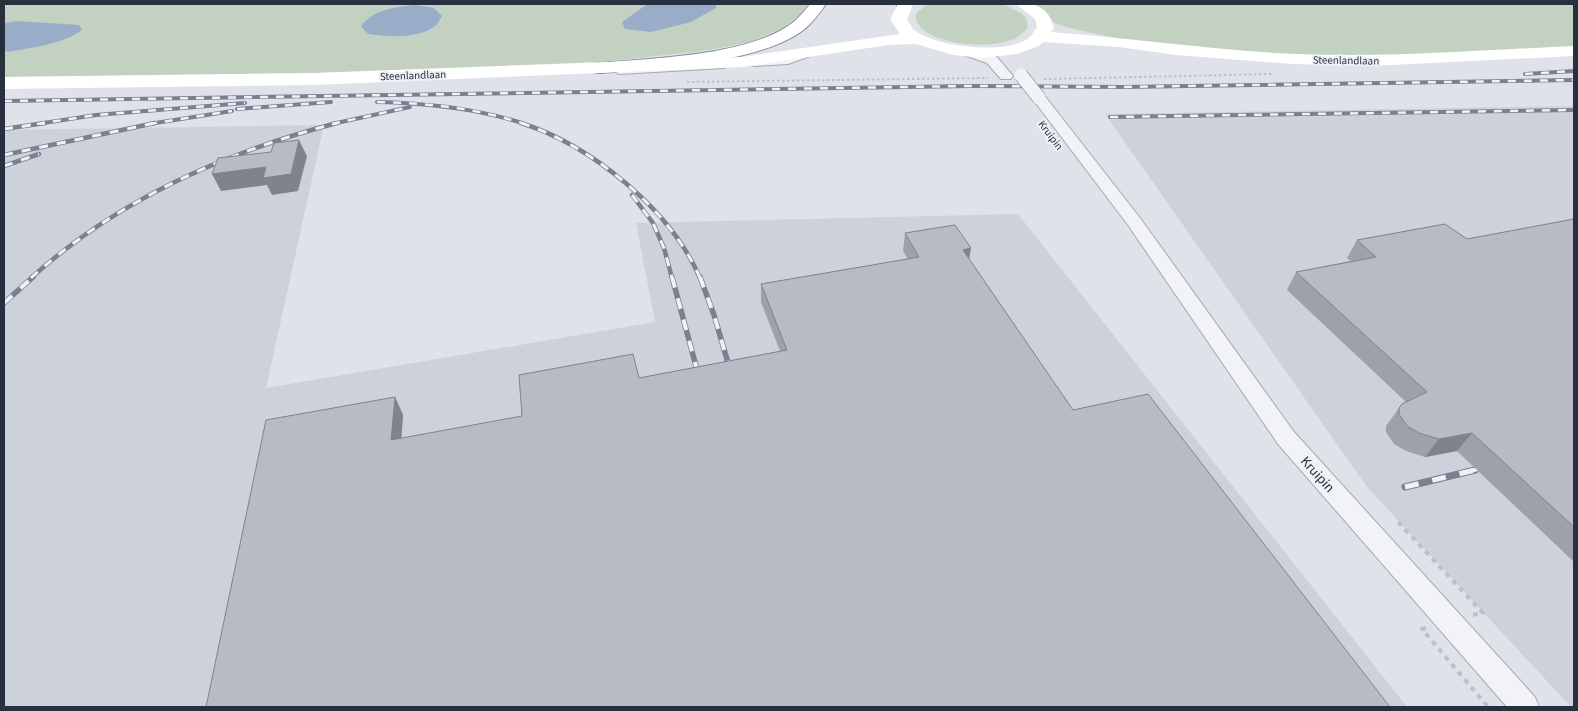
<svg xmlns="http://www.w3.org/2000/svg" width="1578" height="711" font-family="'Source Sans 3',sans-serif">
  <style>
    .built { fill: #cdd1da }
    .green { fill: #c3d2c0 }
    .water { fill: #99adc9 }
    .lines { fill: none; stroke-linecap: round; stroke-linejoin: round }
    .lane-casing { stroke: #a4a9b2; stroke-width: 2 }
    .street-casing { stroke: #a4a9b2; stroke-width: 2 }
    .highway-casing { stroke: #868e9f; stroke-width: 2 }
    .path-far1 { stroke: #bdc0c6; stroke-width: 2; stroke-dasharray: 2.5 2.5; stroke-linecap: butt }
    .path { stroke: #bdc0c6; stroke-width: 4; stroke-dasharray: 5 5; stroke-linecap: butt }
    .lane { fill: #f1f3f6; fill-rule: evenodd }
    .street { fill: #f1f3f6; fill-rule: evenodd }
    .secondary { fill: #fff; fill-rule: evenodd }
    .highway { fill: #fff; fill-rule: evenodd }
    .rail-far3-casing { stroke: #788092; stroke-width: 4 }
    .rail-far2-casing { stroke: #788092; stroke-width: 4.5 }
    .rail-far1-casing { stroke: #788092; stroke-width: 5.5 }
    .rail-casing { stroke: #788092; stroke-width: 7 }
    .rail-far3 { stroke: #eef1f6; stroke-width: 2.5; stroke-dasharray: 8; stroke-linecap: butt }
    .rail-far2 { stroke: #eef1f6; stroke-width: 3; stroke-dasharray: 9; stroke-linecap: butt }
    .rail-far1 { stroke: #eef1f6; stroke-width: 4; stroke-dasharray: 11; stroke-linecap: butt }
    .rail { stroke: #eef1f6; stroke-width: 5; stroke-dasharray: 14; stroke-linecap: butt }
    .street-bridge-casing { stroke: #a4a9b2; stroke-width: 15; stroke-linecap: butt }
    .street-bridge { stroke: #f1f3f6; stroke-width: 13 }
    .wall { fill: #9da1a9 }
    .shaded-wall { fill: #7f838a }
    .building { fill: #b6bbc5; stroke: #7f838a }
    .labels { text-anchor: middle; stroke-width: 4; stroke-linejoin: round; paint-order: stroke }
    .far-street-label { font-size: 11px; fill: #282f3f; stroke: #eef1f6 }
    .street-label { font-size: 14px; fill: #282f3f; stroke: #eef1f6 }
  </style>
  <rect width="100%" height="100%" fill="#dfe2e8"/>
  <g class="built">
    <polygon points="1574,106 1574,707 1571,707 1367,487 1105,114"/>
    <polygon points="324,125 266,388 655,322 636,223 1018,214 1407,707 4,707 4,130"/>
  </g>
  <g class="green">
    <polygon points="4,4 647,4 622,22 716,8 717,4 807,4 803,12 783,28 750,42 704,51 600,62 318,73 4,77 4,51 9,52 52,43 17,21 4,23"/>
    <path d="M 928,4 L 1003,4 L 1021,13 L 1026,18 L 1028,26 C 1016,57 910,47 916,13 Z"/>
    <polygon points="1034,4 1574,4 1574,47 1367,57 1230,51 1120,39 1069,28 1053,22 1044,10"/>
  </g>
  <g class="water">
    <polygon points="647,4 717,4 716,8 691,22 651,32 625,29 622,22"/>
    <path d="M 414,5 L 434,8 L 442,16 C 440,19 438,24 435,26 C 418,39 388,37 368,34 L 361,26 C 376,8 393,8 414,5 Z"/>
    <path d="M 17,21 L 79,25 L 82,30 C 61,45 33,47 9,52 L 4,51 L 4,23 Z"/>
  </g>
  <g class="lines">
    <g class="lane-casing">
      <g id="lane">
        <polygon points="808,53 810,54 810,56 788,64 754,66 751,64 754,62 787,60"/>
        <polygon points="722,65 725,67 724,68 619,74 616,72 619,70"/>
      </g>
    </g>
    <g class="street-casing">
      <g id="street">
        <polygon points="969,48 997,57 1013,76 1011,79 1001,79 987,63 964,55 963,52 964,49"/>
        <polygon points="1039,94 1044,95 1140,218 1294,432 1535,697 1539,707 1507,707 1278,444 1128,225 1032,98"/>
      </g>
    </g>
    <g class="highway-casing">
      <g id="highway">
        <path d="M 810,4 L 826,4 C 821,11 815,19 809,25 C 771,63 652,69 599,73 L 593,72 L 590,68 L 593,64 L 599,63 C 653,58 756,56 797,19 C 802,14 806,9 810,4 Z"/>
        <path d="M 896,4 L 912,4 L 913,5 L 911,8 C 904,10 900,10 896,4 Z"/>
      </g>
    </g>
    <g class="path-far1">
      <polyline points="1044,79 1273,74"/>
      <polyline points="687,82 988,78"/>
    </g>
    <g class="path">
      <polyline points="1398,522 1483,613 1473,615"/>
      <polyline points="1426,628 1422,629 1488,707"/>
    </g>
    <use href="#lane" class="lane"/>
    <use href="#street" class="street"/>
    <path class="secondary" d="M 898,4 L 914,4 L 907,19 C 909,22 911,26 913,29 C 934,47 1003,55 1027,39 C 1031,37 1034,31 1037,27 L 1035,19 L 1016,4 C 1037,3 1048,7 1054,28 L 1051,32 C 1132,38 1212,50 1293,54 C 1387,58 1481,50 1574,46 L 1574,56 L 1371,66 L 1293,64 L 1176,55 L 1119,47 L 1043,42 L 1039,46 L 1017,54 L 982,58 L 953,55 L 916,44 L 888,45 L 742,67 L 314,85 L 4,89 L 4,77 L 314,73 L 742,57 L 900,34 L 890,19 Z"/>
    <use href="#highway" class="highway"/>
    <g class="rail-far3-casing">
      <g id="rail-far3">
        <polyline points="1525,74 1574,71"/>
        <polyline points="4,101 971,86 1123,87 1574,80"/>
        <path d="M 377,102 C 428,103 476,108 525,124"/>
        <polyline points="237,109 331,102"/>
        <polyline points="1110,117 1574,110"/>
        <polyline points="37,124 96,115 245,103"/>
        <polyline points="149,124 232,111"/>
        <polyline points="332,124 410,107"/>
      </g>
    </g>
    <g class="rail-far2-casing">
      <g id="rail-far2">
        <path d="M 521,123 C 591,145 671,210 700,278"/>
        <polyline points="4,129 45,123"/>
        <polyline points="4,155 155,123"/>
        <polyline points="4,166 39,154"/>
        <polyline points="632,195 653,223 664,248 672,278"/>
        <path d="M 31,278 C 117,200 226,152 337,123"/>
      </g>
    </g>
    <g class="rail-far1-casing">
      <g id="rail-far1">
        <polyline points="672,277 700,381"/>
        <polyline points="700,277 714,315 731,373"/>
        <polyline points="4,303 33,277"/>
        <polyline points="1470,471 1489,466"/>
      </g>
    </g>
    <g class="rail-casing">
      <polyline id="rail" points="1405,487 1475,470"/>
    </g>
    <use href="#rail-far3" class="rail-far3"/>
    <use href="#rail-far2" class="rail-far2"/>
    <use href="#rail-far1" class="rail-far1"/>
    <use href="#rail" class="rail"/>
    <g class="street-bridge-casing">
      <polyline id="street-bridge" points="1021,75 1039,98"/>
    </g>
    <use href="#street-bridge" class="street-bridge"/>
  </g>
  <g class="wall">
    <polygon points="1574,219 1574,562 1457,451 1425,457 1406,451 1394,444 1386,432 1386,426 1402,404 1406,402 1287,290 1296,272 1351,261 1347,258 1357,240 1467,239"/>
    <polygon points="905,233 971,248 206,707 395,397 403,415 401,439 522,416 639,378 780,351 761,302 761,284 908,259 903,251"/>
  </g>
  <g class="shaded-wall">
    <polygon points="299,140 307,156 298,191 272,195 267,185 221,191 212,174 266,167"/>
    <polygon points="971,248 968,266 963,250"/>
    <polygon points="395,397 403,415 400,458 391,440"/>
    <polygon points="1472,433 1457,451 1425,457 1439,439"/>
  </g>
  <g class="building">
    <polygon points="299,140 291,174 263,178 266,167 212,174 218,158 271,152 274,143"/>
    <polygon points="1574,219 1574,527 1472,433 1439,439 1419,433 1407,426 1399,414 1399,408 1402,404 1427,392 1296,272 1376,257 1357,240 1445,224 1467,239"/>
    <polygon points="955,225 971,248 963,250 1073,410 1148,394 1390,707 206,707 266,420 395,397 391,440 522,416 519,375 633,354 639,378 787,350 761,284 919,257 905,233"/>
  </g>
  <g class="labels">
    <g class="far-street-label">
      <text transform="translate(1346 60) rotate(1)" y="4">Steenlandlaan</text>
      <text transform="translate(413 75) rotate(-2)" y="4">Steenlandlaan</text>
      <text transform="translate(1051 135) rotate(53)" y="4">Kruipin</text>
    </g>
    <g class="street-label">
      <text transform="translate(1318 474) rotate(48)" y="5">Kruipin</text>
    </g>
  </g>
  <rect width="1578" height="711" fill="none" stroke="#282f3f" stroke-width="10"/>
</svg>
